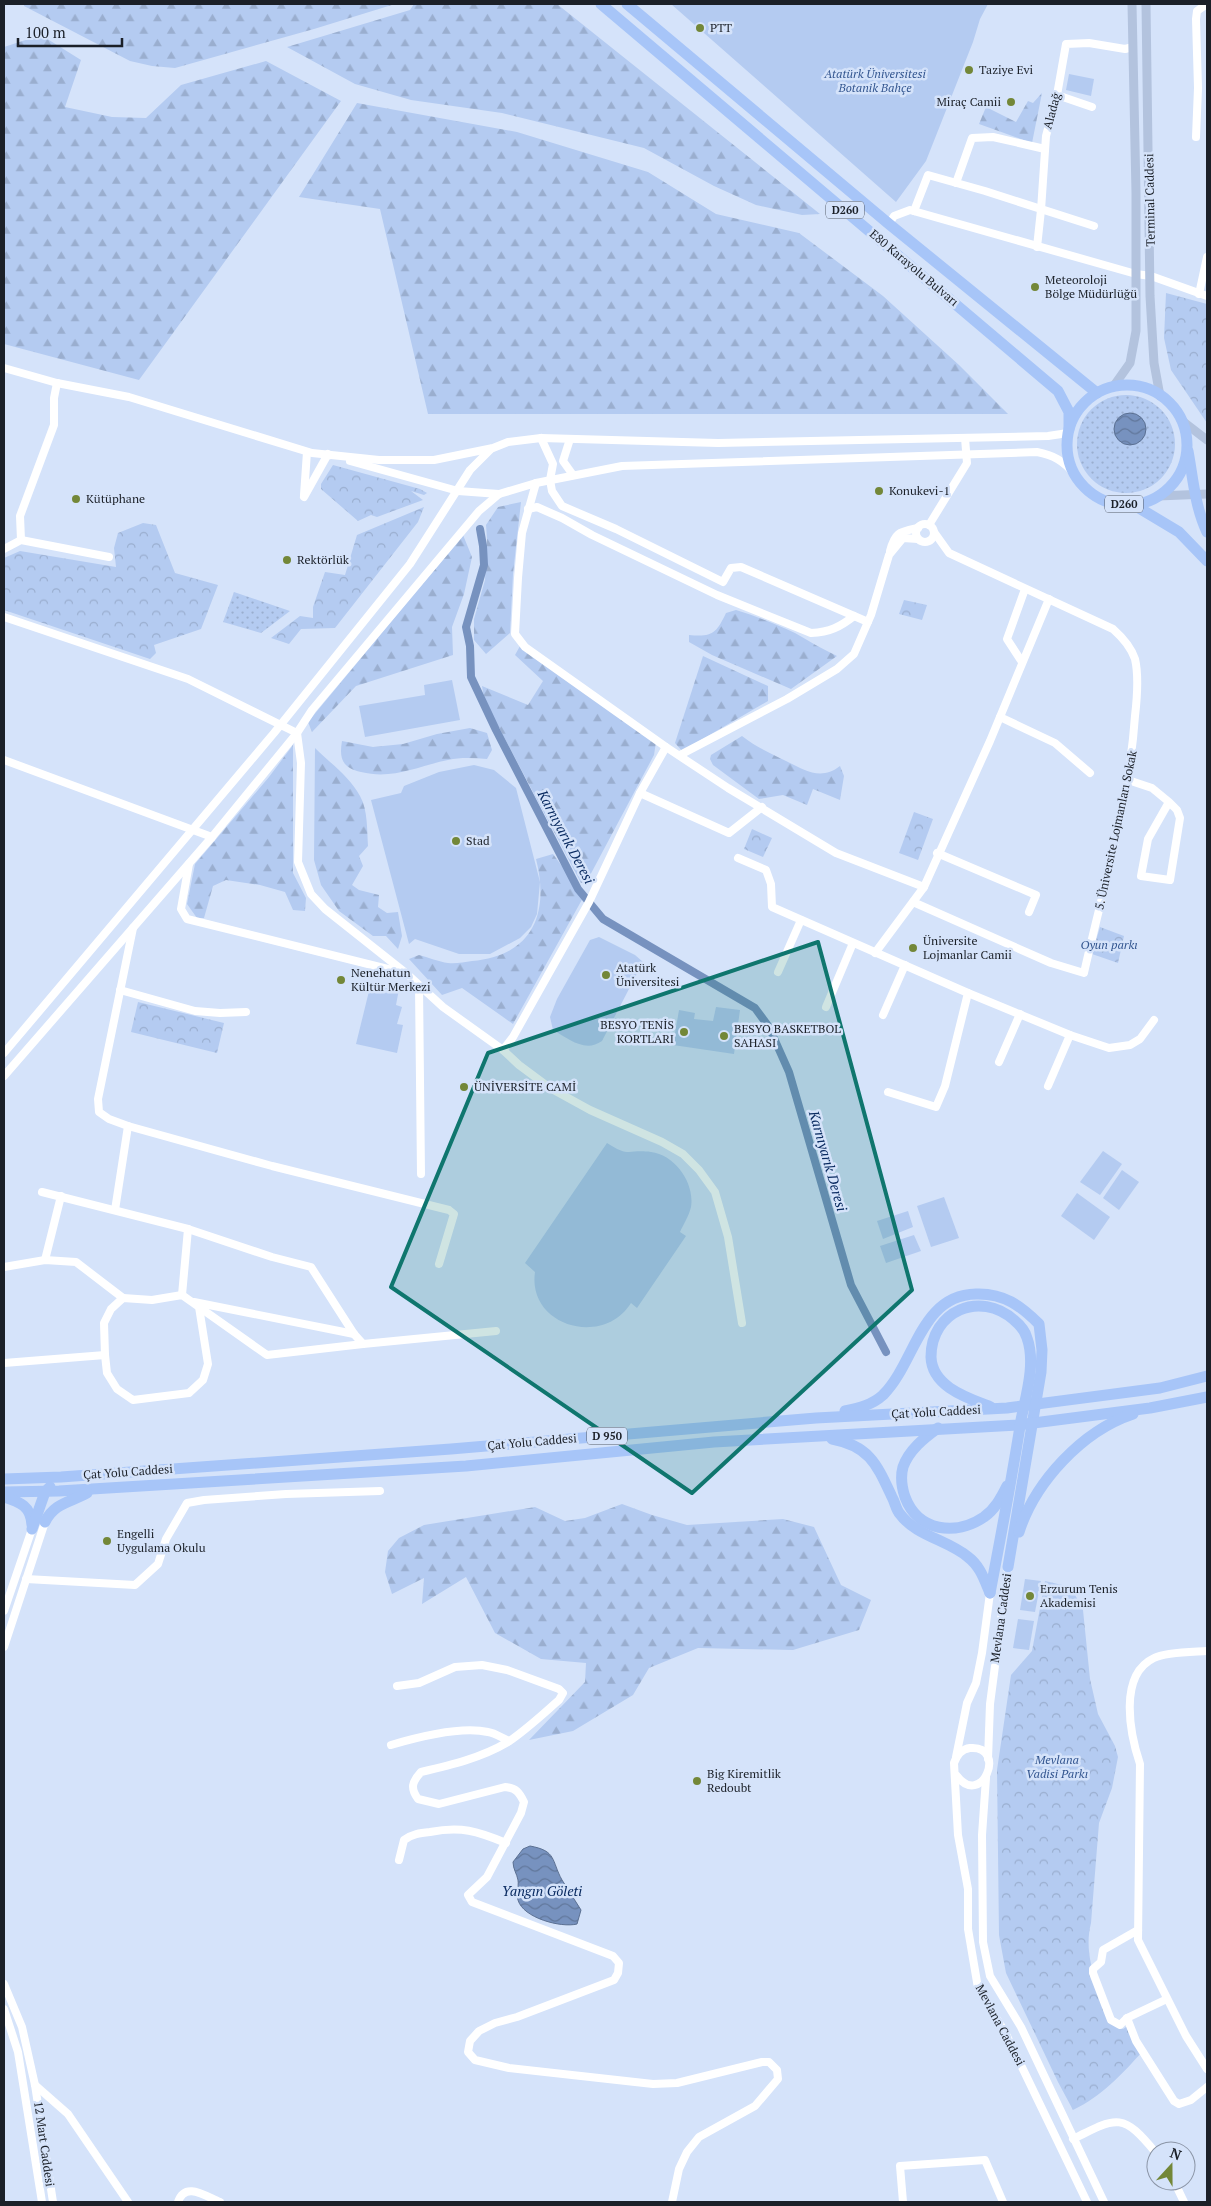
<svg xmlns="http://www.w3.org/2000/svg" width="1211" height="2206" font-family="'PT Serif',serif">
  <style>
    .grass { fill: url(#grass-dots) }
    .forest { fill: url(#forest-firs) }
    .park { fill: url(#park-crowns) }
    .garden { fill: #b4cbf1 }
    .water { fill: url(#water-waves); stroke: #5b7092 }
    .lines { fill: none; stroke-linecap: round; stroke-linejoin: round }
    .canal { stroke: #7792bf; stroke-width: 8 }
    .minor { stroke: #fff; stroke-width: 8 }
    .major { stroke: #b3c3de; stroke-width: 9 }
    .highway { stroke: #a7c5f8; stroke-width: 11 }
    .marked { fill: #0f766e; fill-opacity: 0.2; stroke: #0f766e; stroke-width: 4; stroke-linejoin: round }
    .poi-dot { fill: #738738; stroke: #d5e3fa; stroke-width: 2 }
    .labels { text-anchor: middle; stroke-width: 5; stroke-linejoin: round; paint-order: stroke }
    .shield { fill: #d5e3fa; stroke: #535a67; stroke-width: 1 }
    .shield-label { font-size: 11px; font-weight: bold; fill: #1b2028 }
    .poi-label { font-size: 12px; fill: #1b2028; stroke: #d5e3fa; text-anchor: start }
    .park-label { font-size: 12px; font-style: italic; fill: #335690; stroke: #d5e3fa }
    .street-label { font-size: 12px; fill: #1b2028; stroke: #d5e3fa }
    .water-label { font-size: 14px; font-style: italic; fill: #0a2b61; stroke: #d5e3fa }
  </style>
  <defs>
    <pattern id="grass-dots" width="8" height="8" patternUnits="userSpaceOnUse" patternTransform="scale(1.25)"><rect width="8" height="8" fill="#b4cbf1"/><path d="M2 2h.1M6 6h.1" fill="none" stroke="#9aaecf" stroke-width="1.8" stroke-linecap="round"/></pattern>
    <pattern id="forest-firs" width="22" height="20" patternUnits="userSpaceOnUse" patternTransform="scale(1.25)"><rect width="22" height="20" fill="#b4cbf1"/><path d="M5 1l3.5 6h-7zM16 11l3.5 6h-7z" fill="#9aaecf"/></pattern>
    <pattern id="park-crowns" width="20" height="18" patternUnits="userSpaceOnUse" patternTransform="scale(1.25)"><rect width="20" height="18" fill="#b4cbf1"/><path d="M2 6a3 3 0 1 1 6 0M12 15a3 3 0 1 1 6 0" fill="none" stroke="#9aaecf"/></pattern>
    <pattern id="water-waves" width="16" height="10" patternUnits="userSpaceOnUse" patternTransform="scale(1.25)"><rect width="16" height="10" fill="#7792bf"/><path d="M0 5q4-4 8 0t8 0" fill="none" stroke="#61779b"/></pattern>
  </defs>
  <rect width="100%" height="100%" fill="#d5e3fa"/>
  <g class="grass">
    <circle cx="1126" cy="444" r="49"/>
    <polygon points="234,592 290,611 261,633 223,622"/>
  </g>
  <g class="forest">
    <polygon points="24,4 395,4 314,29 175,68 152,66 130,61 24,6"/>
    <polygon points="414,4 557,4 820,214 802,215 756,205 714,186 644,148 502,113 411,100 355,84 287,47 410,10"/>
    <polygon points="41,35 81,60 65,107 112,117 146,118 181,85 266,61 341,101 139,380 4,344 4,47"/>
    <polygon points="1042,93 1032,143 979,124 986,107 1016,122 1028,101 1033,103"/>
    <polygon points="357,103 517,132 648,172 716,214 799,233 883,296 959,365 1008,414 428,414 380,209 299,197"/>
    <polygon points="521,502 513,574 510,633 486,654 474,640 474,619 485,580 487,539 486,525 498,507"/>
    <polygon points="463,535 472,557 464,594 452,627 453,655 356,686 312,732 308,722"/>
    <path d="M 736,610 C 756,616 776,624 795,633 C 809,641 822,649 837,656 L 791,689 L 712,655 L 689,642 L 689,635 C 712,637 716,634 726,613 Z"/>
    <polygon points="520,646 656,742 654,755 587,881 581,883 484,699 482,686 528,705 543,681 515,655"/>
    <polygon points="703,656 768,686 768,701 682,751 675,743"/>
    <path d="M 470,728 L 487,733 L 492,750 L 487,759 C 474,758 461,757 448,760 C 418,766 393,780 361,772 C 342,768 339,758 342,741 L 373,747 L 403,744 L 437,734 Z"/>
    <path d="M 742,736 C 756,747 770,753 786,761 C 804,770 821,781 840,766 L 844,776 L 840,800 L 813,789 L 807,805 L 783,795 L 759,799 L 713,765 L 710,759 L 711,755 Z"/>
    <polygon points="293,745 293,873 306,898 305,911 293,910 285,892 260,885 226,880 213,886 204,918 197,918 187,904 195,864 269,777"/>
    <path d="M 315,748 C 330,763 350,777 360,796 C 368,810 367,831 368,846 L 359,856 L 363,866 L 352,885 L 359,890 L 379,895 L 378,907 L 387,913 L 398,912 L 402,936 L 398,949 L 386,936 L 373,936 L 339,911 L 321,885 L 314,860 Z"/>
    <path d="M 553,854 L 584,896 L 513,1024 L 462,988 L 442,995 L 409,959 L 419,955 C 428,957 439,962 448,963 C 456,964 464,962 472,961 C 532,956 550,914 536,859 Z"/>
    <polygon points="622,1504 652,1515 687,1525 783,1519 814,1527 841,1585 871,1600 859,1630 793,1650 698,1648 649,1668 633,1695 573,1731 529,1740 585,1682 586,1663 541,1659 495,1633 466,1577 422,1604 424,1578 392,1594 385,1572 388,1551 399,1538 424,1525 535,1507 565,1521 585,1518"/>
  </g>
  <g class="park">
    <polygon points="1166,293 1207,304 1207,423 1171,370 1164,338"/>
    <polygon points="333,465 420,489 427,493 424,495 411,491 423,500 377,517 371,515 358,521 321,489 321,484"/>
    <polygon points="424,507 418,522 335,628 301,629 289,644 271,638 300,616 313,618 313,607 325,572 345,575 357,535"/>
    <polygon points="143,523 156,525 175,573 218,585 201,629 154,645 156,653 150,659 4,610 4,558 20,551 116,567 114,548 118,533"/>
    <polygon points="904,600 927,605 922,620 899,614"/>
    <polygon points="914,812 933,819 918,860 899,853"/>
    <polygon points="752,829 772,838 763,857 744,849"/>
    <polygon points="1100,927 1124,936 1118,963 1092,954"/>
    <polygon points="138,1002 224,1023 217,1053 131,1032"/>
    <path d="M 1045,1581 L 1071,1587 L 1083,1610 L 1090,1679 L 1098,1714 L 1115,1746 L 1118,1757 L 1112,1788 L 1099,1823 L 1091,1923 C 1082,1958 1100,1992 1113,2025 L 1123,2029 L 1129,2025 L 1143,2051 C 1121,2075 1102,2096 1073,2110 L 1058,2082 L 1006,1973 L 999,1935 L 997,1770 L 1011,1675 L 1032,1651 Z"/>
  </g>
  <g class="garden">
    <polygon points="671,4 988,4 980,19 973,42 926,161 896,202"/>
    <polygon points="1069,74 1094,79 1091,96 1066,90"/>
    <polygon points="452,680 460,720 365,737 359,706 425,695 424,685"/>
    <polygon points="474,765 494,770 516,788 540,882 537,914 531,927 520,938 490,954 459,954 415,939 409,944 371,800 401,793 404,786 439,772"/>
    <path d="M 599,937 L 635,955 L 643,962 L 602,1041 C 585,1053 569,1039 553,1030 L 550,1017 L 557,999 L 590,940 Z"/>
    <polygon points="371,983 399,989 396,1005 402,1007 397,1024 403,1025 397,1053 356,1044"/>
    <polygon points="716,1007 740,1010 734,1054 673,1045 679,1010 695,1013 694,1019 713,1021"/>
    <path d="M 607,1143 C 630,1158 628,1149 651,1152 C 675,1155 695,1183 691,1207 C 689,1216 683,1225 680,1232 L 686,1236 L 637,1308 L 631,1303 C 603,1348 527,1326 535,1272 L 525,1263 Z"/>
    <polygon points="1103,1151 1122,1164 1100,1195 1080,1182"/>
    <polygon points="1122,1170 1139,1182 1119,1210 1103,1198"/>
    <polygon points="1077,1193 1110,1217 1094,1240 1061,1216"/>
    <polygon points="944,1197 959,1238 931,1247 917,1206"/>
    <polygon points="908,1211 913,1227 883,1239 877,1221"/>
    <polygon points="914,1235 921,1251 886,1263 880,1246"/>
    <polygon points="1025,1579 1041,1581 1035,1612 1020,1610"/>
    <polygon points="1018,1619 1034,1621 1029,1650 1013,1648"/>
  </g>
  <g class="water">
    <circle cx="1130" cy="429" r="16"/>
    <path d="M 530,1846 C 557,1851 551,1860 562,1880 C 568,1890 575,1900 581,1910 L 577,1924 C 561,1928 523,1918 518,1900 C 516,1894 519,1887 518,1880 C 517,1874 513,1869 513,1862 L 523,1849 Z"/>
  </g>
  <g class="lines">
    <polyline class="canal" points="480,529 483,546 484,565 466,627 470,646 471,677 496,730 578,889 603,919 755,1008 769,1027 789,1072 851,1285 886,1352"/>
    <g class="minor">
      <polyline points="1057,95 1092,107"/>
      <polyline points="1196,137 1198,88 1196,19 1197,11 1207,4"/>
      <polyline points="956,183 972,138 993,137 1045,149"/>
      <polyline points="914,211 928,175 985,191 1094,226"/>
      <polyline points="889,224 894,216 910,210 1136,274 1151,276 1207,296"/>
      <polyline points="1037,247 1041,210 1046,136 1057,95 1066,44 1089,43 1125,49 1133,47"/>
      <polyline points="1199,294 1207,257"/>
      <polyline points="4,368 57,383 129,397 312,453 379,460 434,460 493,448 508,442 541,438 718,443 1048,436 1068,433"/>
      <polyline points="541,438 553,464 550,480 552,491 562,506 616,529 723,582 731,568 741,567 868,622"/>
      <polyline points="570,439 563,461 573,475"/>
      <polyline points="350,461 458,491 499,494"/>
      <polyline points="536,483 522,533 518,578 515,634 525,647 666,747 728,788 836,853 924,887"/>
      <polyline points="304,495 307,452"/>
      <polyline points="304,497 328,454 330,455"/>
      <path d="M 528,509 L 537,507 L 562,518 L 592,535 L 717,595 L 811,633 C 830,632 840,627 854,616"/>
      <circle cx="925" cy="533" r="9"/>
      <polyline points="929,525 967,463 965,438"/>
      <polyline points="21,540 20,516 54,425 54,398 57,383"/>
      <polyline points="4,549 21,540 109,557"/>
      <path d="M 890,551 C 895,532 899,532 918,528"/>
      <polyline points="4,617 188,679 297,733 301,763 298,862 311,894 325,909 407,974 443,1007 503,1050 519,1065 550,1088 590,1110 662,1142 683,1154 699,1170 715,1192 728,1237 742,1323"/>
      <polyline points="1022,662 1007,639 1025,589"/>
      <polyline points="1000,717 1055,743 1090,773"/>
      <polyline points="680,755 787,699 837,669 854,654 871,615 889,555 903,538 918,539"/>
      <polyline points="4,760 212,837"/>
      <polyline points="1128,780 1152,788 1169,802 1148,839 1141,876 1170,880 1180,818 1177,810 1169,802"/>
      <polyline points="640,793 729,833 762,807"/>
      <polyline points="937,853 1036,895 1029,912"/>
      <polyline points="738,858 766,870 771,884 772,907 968,993 945,1086 936,1107 888,1092"/>
      <polyline points="189,864 181,909 187,919 404,973"/>
      <path d="M 913,902 L 1051,963 L 1084,973 C 1103,888 1129,804 1135,716 C 1137,699 1139,676 1135,659 C 1131,647 1122,637 1113,629 L 949,553 L 934,532"/>
      <polyline points="133,928 98,1099 99,1112 109,1119 128,1126 272,1166 449,1210 454,1214 439,1264"/>
      <polyline points="875,953 924,887 990,741 1049,599"/>
      <polyline points="778,972 801,920"/>
      <polyline points="419,986 421,1174"/>
      <polyline points="120,990 195,1011 220,1013 246,1012"/>
      <polyline points="968,993 1070,1035 1109,1048 1130,1045 1140,1039 1154,1020"/>
      <polyline points="826,1007 853,943"/>
      <polyline points="883,1015 905,965"/>
      <polyline points="503,1050 513,1037 589,902 640,793 666,747"/>
      <polyline points="4,1053 274,733 410,564 470,470 491,449"/>
      <polyline points="999,1062 1020,1014"/>
      <path d="M 4,1076 L 212,837 L 297,733 L 312,710 L 479,511 L 499,494 L 536,483 L 622,466 L 1037,452 C 1053,455 1064,461 1074,474"/>
      <polyline points="1048,1086 1070,1035"/>
      <polyline points="42,1192 188,1229 272,1257 311,1267 354,1334 363,1344 267,1355 199,1307"/>
      <polyline points="115,1210 128,1126"/>
      <polyline points="45,1260 61,1196"/>
      <polyline points="4,1267 45,1260 76,1262 123,1298"/>
      <polygon points="182,1295 199,1307 208,1364 203,1380 189,1393 133,1400 117,1389 107,1373 105,1355 104,1323 111,1309 123,1298 152,1300"/>
      <polyline points="182,1295 188,1229"/>
      <polyline points="194,1302 354,1334"/>
      <polyline points="363,1344 496,1331"/>
      <polyline points="4,1363 105,1355"/>
      <polyline points="26,1579 135,1585 158,1564 166,1539 187,1503 204,1500 286,1494 380,1491"/>
      <polyline points="4,1611 32,1529"/>
      <polyline points="4,1647 45,1522"/>
      <path d="M 1207,1651 C 1193,1652 1166,1652 1154,1658 C 1118,1675 1130,1734 1140,1764 L 1138,1940 L 1186,2036 L 1207,2069"/>
      <path d="M 397,1686 L 419,1683 L 455,1667 L 482,1665 L 507,1670 L 559,1689 L 563,1693 L 559,1700 C 543,1714 526,1730 508,1742 C 481,1758 451,1765 421,1772 C 412,1782 410,1788 418,1799 L 439,1804 L 505,1787 C 516,1788 519,1792 524,1802 L 521,1813 L 487,1877 L 468,1895 L 472,1902 L 613,1956 L 619,1963 L 618,1973 L 614,1980 L 517,2017 L 495,2023 L 479,2031 L 470,2041 L 468,2052 L 475,2060 L 509,2068 L 653,2084 L 677,2083 L 762,2062 L 769,2062 L 777,2070 L 778,2079 L 755,2106 L 699,2137 L 687,2152 L 679,2169 L 672,2202"/>
      <path d="M 391,1745 C 418,1737 461,1726 488,1732 C 495,1733 502,1738 509,1741"/>
      <polyline points="956,1757 967,1703 976,1683 982,1653 990,1593"/>
      <polyline points="988,1759 990,1704 1008,1567"/>
      <path d="M 956,1775 C 982,1810 1008,1745 970,1748 C 961,1749 957,1755 954,1763 L 958,1835 L 968,1889 L 968,1929 L 978,1988 L 1005,2032 L 1087,2202"/>
      <polyline points="986,1778 982,1835 983,1942 990,1976 1021,2027 1104,2202"/>
      <path d="M 399,1860 L 404,1840 C 412,1834 420,1833 430,1832 C 461,1826 477,1831 506,1843"/>
      <polyline points="1138,1930 1103,1950 1101,1962 1093,1969 1093,1973 1111,2020 1120,2025 1127,2018 1167,1999"/>
      <polyline points="4,1984 22,2027 35,2085 53,2202"/>
      <polyline points="4,2009 18,2052 42,2202"/>
      <polyline points="1127,2018 1136,2041 1174,2101 1179,2104 1191,2100 1207,2087"/>
      <polyline points="35,2085 68,2114 128,2202"/>
      <path d="M 1073,2139 C 1118,2116 1123,2113 1156,2153"/>
      <polyline points="1174,2181 1184,2202"/>
      <path d="M 178,2202 C 185,2181 205,2196 220,2202"/>
      <polyline points="903,2202 900,2166 985,2160 1003,2202"/>
    </g>
    <g class="major">
      <polyline points="1146,4 1150,296 1154,363 1160,396"/>
      <polyline points="1113,387 1130,363 1136,331 1136,193 1132,4"/>
      <polyline points="1181,420 1207,440"/>
      <polyline points="1158,496 1207,494"/>
    </g>
    <g class="highway">
      <polyline points="601,4 1058,391 1069,412 1069,429"/>
      <polyline points="627,4 889,224 1097,393"/>
      <circle cx="1127" cy="445" r="60"/>
      <path d="M 1188,451 C 1193,478 1195,507 1207,532"/>
      <polyline points="1134,505 1179,532 1207,561"/>
      <path d="M 845,1411 C 859,1408 872,1405 883,1395 C 916,1362 920,1295 976,1294 C 1004,1293 1021,1306 1039,1324 L 1042,1350 L 1041,1372 L 1008,1567"/>
      <path d="M 938,1428 C 924,1438 909,1450 903,1467 C 900,1478 902,1488 905,1497 C 918,1532 956,1536 984,1517 C 995,1509 1001,1498 1007,1486"/>
      <path d="M 832,1439 C 870,1446 877,1465 892,1497 C 895,1502 896,1510 900,1514 C 916,1536 948,1540 968,1557 C 980,1566 984,1579 990,1593"/>
      <polyline points="4,1479 61,1477 451,1449 816,1418 1007,1408 1160,1388 1207,1376"/>
      <polyline points="4,1492 59,1491 466,1466 714,1442 1018,1425 1150,1408 1207,1397"/>
      <path d="M 4,1497 C 20,1502 31,1506 32,1525"/>
      <path d="M 45,1522 C 54,1503 71,1502 87,1493"/>
      <polyline points="32,1529 45,1492 50,1487"/>
      <path d="M 1019,1532 C 1035,1482 1082,1431 1133,1414"/>
      <path d="M 990,1593 C 1001,1535 1012,1478 1021,1420 C 1026,1395 1036,1363 1027,1338 C 1025,1330 1020,1325 1014,1320 C 980,1290 931,1311 931,1357 C 932,1387 968,1398 991,1407"/>
    </g>
  </g>
  <path class="marked" d="M 818,942 L 912,1290 L 692,1493 L 391,1287 L 488,1053 Z"/>
  <g class="poi-dot">
    <circle cx="700" cy="28" r="5"/>
    <circle cx="969" cy="70" r="5"/>
    <circle cx="1011" cy="102" r="5"/>
    <circle cx="1035" cy="287" r="5"/>
    <circle cx="879" cy="491" r="5"/>
    <circle cx="76" cy="499" r="5"/>
    <circle cx="287" cy="560" r="5"/>
    <circle cx="456" cy="841" r="5"/>
    <circle cx="913" cy="948" r="5"/>
    <circle cx="606" cy="975" r="5"/>
    <circle cx="341" cy="980" r="5"/>
    <circle cx="684" cy="1032" r="5"/>
    <circle cx="724" cy="1036" r="5"/>
    <circle cx="464" cy="1087" r="5"/>
    <circle cx="107" cy="1541" r="5"/>
    <circle cx="1030" cy="1596" r="5"/>
    <circle cx="697" cy="1781" r="5"/>
  </g>
  <g class="labels">
    <g class="shield">
      <rect x="826" y="201.5" width="38" height="17" rx="4"/>
      <rect x="1105" y="495.5" width="38" height="17" rx="4"/>
      <rect x="587" y="1427.5" width="40" height="17" rx="4"/>
    </g>
    <g class="shield-label">
      <text x="845" y="214">D260</text>
      <text x="1124" y="508">D260</text>
      <text x="607" y="1440">D 950</text>
    </g>
    <g class="poi-label">
      <text x="710" y="32">PTT</text>
      <text x="979" y="74">Taziye Evi</text>
      <text x="1001" y="106" text-anchor="end">Miraç Camii</text>
      <text x="1045" y="284">Meteoroloji<tspan x="1045" dy="14">Bölge Müdürlüğü</tspan></text>
      <text x="889" y="495">Konukevi-1</text>
      <text x="86" y="503">Kütüphane</text>
      <text x="297" y="564">Rektörlük</text>
      <text x="466" y="845">Stad</text>
      <text x="923" y="945">Üniversite<tspan x="923" dy="14">Lojmanlar Camii</tspan></text>
      <text x="616" y="972">Atatürk<tspan x="616" dy="14">Üniversitesi</tspan></text>
      <text x="351" y="977">Nenehatun<tspan x="351" dy="14">Kültür Merkezi</tspan></text>
      <text x="674" y="1029" text-anchor="end">BESYO TENİS<tspan x="674" dy="14">KORTLARI</tspan></text>
      <text x="734" y="1033">BESYO BASKETBOL<tspan x="734" dy="14">SAHASI</tspan></text>
      <text x="474" y="1091">ÜNİVERSİTE CAMİ</text>
      <text x="117" y="1538">Engelli<tspan x="117" dy="14">Uygulama Okulu</tspan></text>
      <text x="1040" y="1593">Erzurum Tenis<tspan x="1040" dy="14">Akademisi</tspan></text>
      <text x="707" y="1778">Big Kiremitlik<tspan x="707" dy="14">Redoubt</tspan></text>
    </g>
    <g class="park-label">
      <text x="875" y="78">Atatürk Üniversitesi<tspan x="875" dy="14">Botanik Bahçe</tspan></text>
      <text x="1109" y="949">Oyun parkı</text>
      <text x="1057" y="1764">Mevlana<tspan x="1057" dy="14">Vadisi Parkı</tspan></text>
    </g>
    <g class="street-label">
      <text transform="translate(1052 111) rotate(-75)" y="4">Aladağ</text>
      <text transform="translate(1150 200) rotate(-91)" y="4">Terminal Caddesi</text>
      <text transform="translate(914 268) rotate(40)" y="4">E80 Karayolu Bulvarı</text>
      <text transform="translate(1116 830) rotate(-78)" y="4">5. Üniversite Lojmanları Sokak</text>
      <text transform="translate(936 1412) rotate(-3)" y="4">Çat Yolu Caddesi</text>
      <text transform="translate(532 1442) rotate(-5)" y="4">Çat Yolu Caddesi</text>
      <text transform="translate(128 1472) rotate(-4)" y="4">Çat Yolu Caddesi</text>
      <text transform="translate(1001 1618) rotate(-82)" y="4">Mevlana Caddesi</text>
      <text transform="translate(1000 2025) rotate(62)" y="4">Mevlana Caddesi</text>
      <text transform="translate(44 2144) rotate(82)" y="4">12 Mart Caddesi</text>
    </g>
    <g class="water-label">
      <text transform="translate(566 837) rotate(62)" y="5">Karnıyarık Deresi</text>
      <text transform="translate(828 1161) rotate(74)" y="5">Karnıyarık Deresi</text>
      <text x="542" y="1896">Yangın Göleti</text>
    </g>
  </g>
  <rect width="1211" height="2206" fill="none" stroke="#1b2028" stroke-width="10"/>
  <g transform="translate(1171 2166) rotate(21)"><circle r="24" fill="#d5e3fa" stroke="#8b95a6"/>
  <path d="M0-4L9 19L0 12L-9 19Z" fill="#738738"/>
  <text y="-8" font-size="14" font-weight="bold" text-anchor="middle" fill="#1b2028">N</text>
  </g>
  <path d="M18 38v8h104v-8" fill="none" stroke="#1b2028" stroke-width="2.5"/>
  <text x="25" y="38" font-size="15" fill="#1b2028" stroke="#d5e3fa" stroke-width="4" paint-order="stroke">100 m</text>
</svg>
